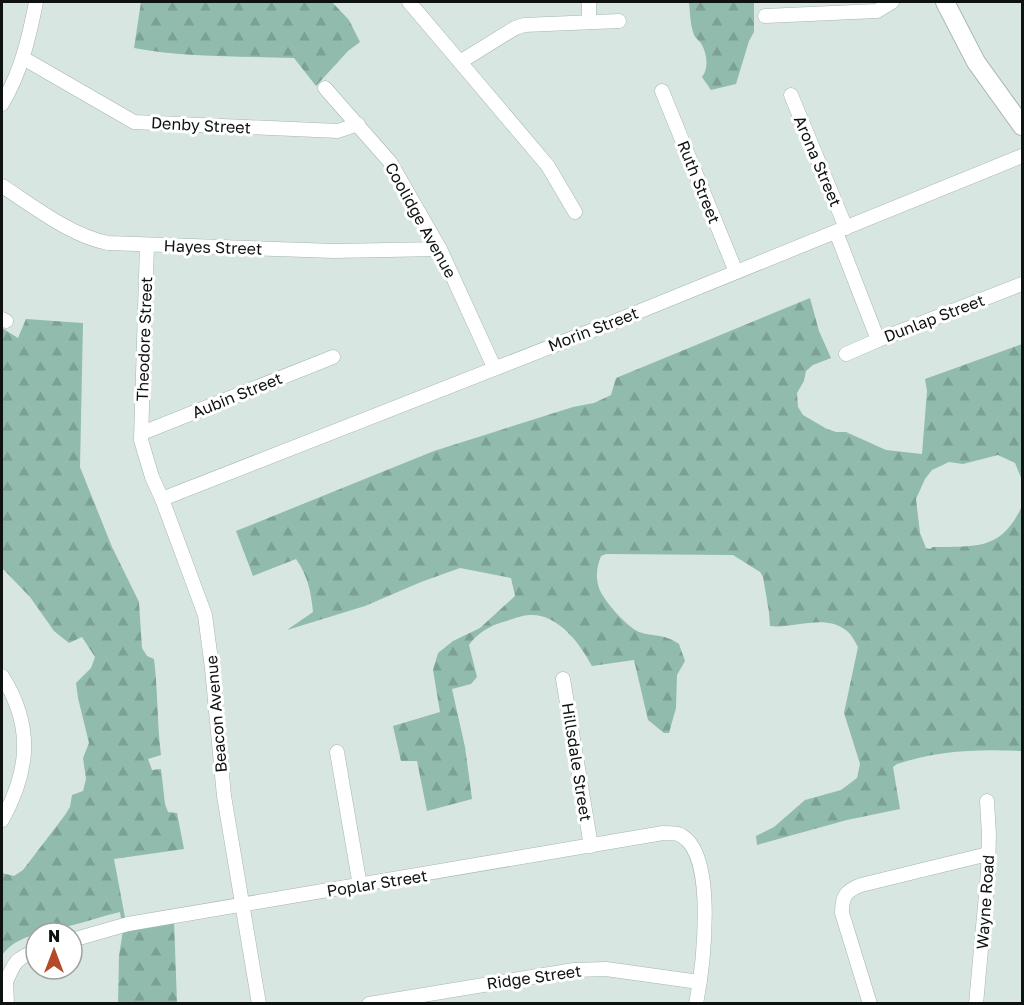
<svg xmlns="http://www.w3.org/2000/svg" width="1024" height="1005" font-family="'Golos Text',sans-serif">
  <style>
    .forest { fill: url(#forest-firs) }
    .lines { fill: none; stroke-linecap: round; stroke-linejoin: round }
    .minor-casing { stroke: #a7b5b0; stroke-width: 15 }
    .major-casing { stroke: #a7b5b0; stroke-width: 20 }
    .minor { stroke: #fff; stroke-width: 14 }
    .major { stroke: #fff; stroke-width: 18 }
    .labels { text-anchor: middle; stroke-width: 6; stroke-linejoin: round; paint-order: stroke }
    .street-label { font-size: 16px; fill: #0e1211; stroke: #fff }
  </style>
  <defs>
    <pattern id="forest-firs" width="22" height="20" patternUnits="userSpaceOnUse" patternTransform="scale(1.5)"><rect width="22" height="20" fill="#90bbad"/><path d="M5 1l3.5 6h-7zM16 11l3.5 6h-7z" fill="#7ba094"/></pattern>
  </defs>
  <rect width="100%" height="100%" fill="#d8e6e1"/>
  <g class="forest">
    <path d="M 141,2 L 332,2 L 349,20 L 360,42 L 348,51 L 316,86 L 294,58 C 241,56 186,58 134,48 Z"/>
    <path d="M 689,2 L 754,2 L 754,32 L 749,41 L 736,84 L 711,90 L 702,77 C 709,69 707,54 702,45 C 700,41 696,39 694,35 C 690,24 690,12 689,2 Z"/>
    <path d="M 810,298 L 819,331 L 831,358 L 813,365 L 806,371 L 804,381 L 797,393 L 798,407 L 803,415 L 827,429 L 836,432 L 846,432 L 886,450 L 922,454 L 927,391 L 925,379 L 1022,344 L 1022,480 L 1015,463 L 998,455 L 963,464 L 949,462 L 932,470 L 925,479 L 916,499 L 920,533 L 926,548 L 930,549 L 933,547 C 976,546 1001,551 1022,506 L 1022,751 C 980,749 938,750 897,764 L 893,767 L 900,809 L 847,820 L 757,845 L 756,836 L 774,827 L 805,800 L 841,790 L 857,778 L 860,764 L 844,713 L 858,647 C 855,642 852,635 847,631 C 825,613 795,629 770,626 L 769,612 L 763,577 L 760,572 L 733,555 L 606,554 L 601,556 C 597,567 595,576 599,588 C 603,600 627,627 639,632 C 653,637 663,633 679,644 L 685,661 L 677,675 L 676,708 L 669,733 L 664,733 L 648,720 L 634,660 L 592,666 C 580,644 559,614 530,615 C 521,615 511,620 503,622 C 491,625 476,634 469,645 L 477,677 L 471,684 L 452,689 L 465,747 L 472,799 L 427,811 L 417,761 L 401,761 L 393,726 L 440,712 L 433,670 L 438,653 L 453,641 L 480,628 L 515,596 L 511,578 L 460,568 L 421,582 L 365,606 L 287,630 L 313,612 C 311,592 308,576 296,559 L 253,576 L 236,531 L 434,451 L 573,407 L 594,403 L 611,395 L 616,378 Z"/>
    <path d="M 26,319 L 83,323 L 80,467 L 112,547 L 139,602 L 142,648 L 147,656 L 154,659 C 158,691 157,723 161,755 L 148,759 L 152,770 L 161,769 L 165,804 L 168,812 L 177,813 L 184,849 L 114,859 L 127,928 L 174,920 L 177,1003 L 118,1003 L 119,956 L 123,930 L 120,912 C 103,916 86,922 69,926 C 44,934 19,933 2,955 L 2,873 L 14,876 L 23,870 L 65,815 L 70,807 L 72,795 L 83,791 L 86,779 L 83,758 L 89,743 L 78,698 L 76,683 L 91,668 L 95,657 L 82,637 L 69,643 L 54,631 L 30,597 L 2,568 L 2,328 L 18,338 Z"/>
  </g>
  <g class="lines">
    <g class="minor-casing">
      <g id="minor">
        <polyline points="409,2 460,62 515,28 524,25 619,21"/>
        <polyline points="589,2 589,22"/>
        <polyline points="765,16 877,11 892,2"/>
        <polyline points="23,58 134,122 338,131 358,124"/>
        <polyline points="460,62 548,166 575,212"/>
        <polyline points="325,88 390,162 440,249 494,367"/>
        <polyline points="662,91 736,272"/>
        <polyline points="791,95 846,228"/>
        <path d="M 2,104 C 21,72 29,38 36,2"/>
        <path d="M 2,186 C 33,206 71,236 108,243 L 334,251 L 440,249"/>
        <polyline points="836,232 878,340"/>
        <polyline points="147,245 141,440 152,477 162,499 205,615 212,668 224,796 259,1004"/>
        <polyline points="2,319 6,321"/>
        <polyline points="846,354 878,340 1022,284"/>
        <polyline points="142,433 333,357"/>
        <polyline points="162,499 606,325 1022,156"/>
        <path d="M 2,676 C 33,725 30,770 2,820"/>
        <polyline points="563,679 591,846"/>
        <polyline points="337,752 360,886"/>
        <path d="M 72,940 L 128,924 L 663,833 C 669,834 677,832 682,836 C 717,857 703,968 696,1004"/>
        <path d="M 6,982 C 14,963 16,958 36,951"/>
        <polyline points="2,985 6,982 7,1004"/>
        <polyline points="369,1004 574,970 606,969 699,982"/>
        <path d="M 870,1004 L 842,913 C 842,897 845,891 861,885 L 988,854"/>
        <polyline points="976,1004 988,872 989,835 987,801"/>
      </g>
    </g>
    <g class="major-casing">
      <polyline id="major" points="945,2 976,62 1022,126"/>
    </g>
    <use href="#minor" class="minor"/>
    <use href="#major" class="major"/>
  </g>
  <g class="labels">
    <g class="street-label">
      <text transform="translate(201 125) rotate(3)" y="6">Denby Street</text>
      <text transform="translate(818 161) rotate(67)" y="6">Arona Street</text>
      <text transform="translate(699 182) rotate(68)" y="6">Ruth Street</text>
      <text transform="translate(421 220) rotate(61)" y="6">Coolidge Avenue</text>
      <text transform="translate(213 247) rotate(2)" y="6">Hayes Street</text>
      <text transform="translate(934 318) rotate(-21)" y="6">Dunlap Street</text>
      <text transform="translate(593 329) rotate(-21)" y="6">Morin Street</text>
      <text transform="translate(144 339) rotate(-88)" y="6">Theodore Street</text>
      <text transform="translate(237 395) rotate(-22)" y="6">Aubin Street</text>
      <text transform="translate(216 714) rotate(-95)" y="6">Beacon Avenue</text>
      <text transform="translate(577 762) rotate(81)" y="6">Hillsdale Street</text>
      <text transform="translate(377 883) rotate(-9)" y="6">Poplar Street</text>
      <text transform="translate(985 902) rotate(-86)" y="6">Wayne Road</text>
      <text transform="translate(534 977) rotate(-8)" y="6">Ridge Street</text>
    </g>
  </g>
  <rect width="1024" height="1005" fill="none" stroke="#0e1211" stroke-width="6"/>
  <g transform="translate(54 951)"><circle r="28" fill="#ffffff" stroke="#9fa0a0" stroke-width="1.5"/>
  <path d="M0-4.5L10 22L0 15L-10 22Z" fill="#b34b29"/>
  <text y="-9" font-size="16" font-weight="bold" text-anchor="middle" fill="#0e1211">N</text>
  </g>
</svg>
